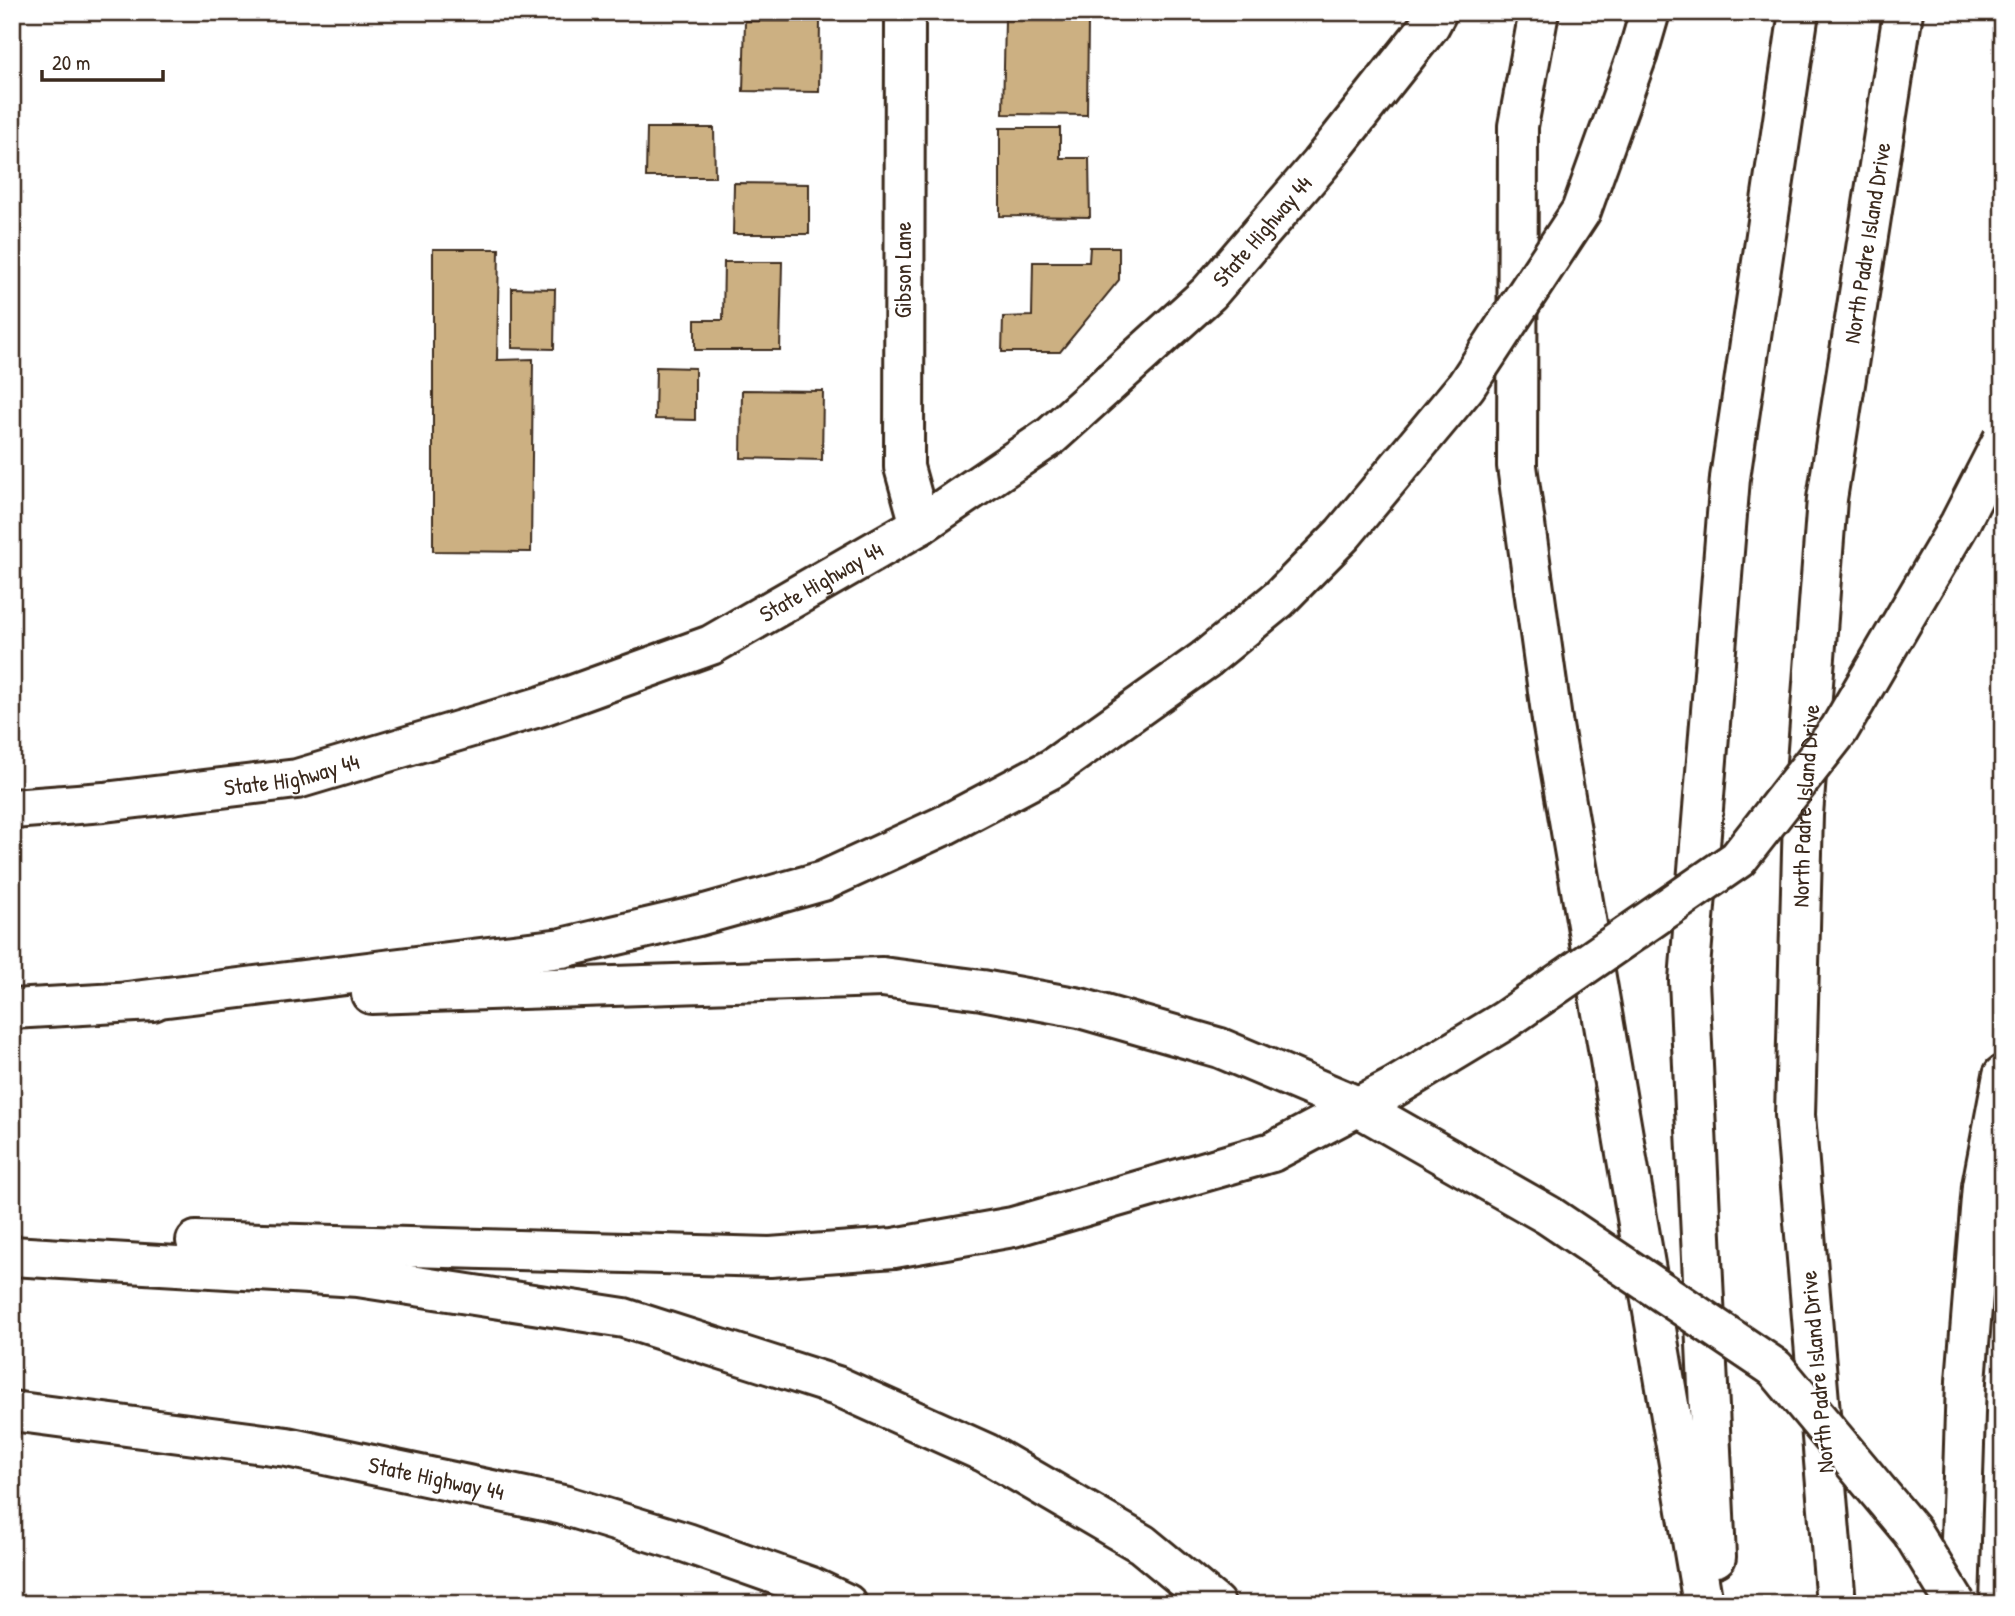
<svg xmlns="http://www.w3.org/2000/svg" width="2015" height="1616" font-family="'Patrick Hand',sans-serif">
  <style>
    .building { fill: #ccb082; stroke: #3b2a1e; stroke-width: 2 }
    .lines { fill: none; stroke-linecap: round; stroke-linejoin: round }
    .street-casing { stroke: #3b2a1e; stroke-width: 44 }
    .secondary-casing { stroke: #3b2a1e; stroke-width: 44 }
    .highway-casing { stroke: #3b2a1e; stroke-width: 44 }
    .street { stroke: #fff; stroke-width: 38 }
    .secondary { stroke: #fff; stroke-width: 38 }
    .highway { stroke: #fff; stroke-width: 38 }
    .highway-bridge-casing { stroke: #3b2a1e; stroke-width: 44; stroke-linecap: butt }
    .highway-bridge { stroke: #fff; stroke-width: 38 }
    .labels { text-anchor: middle; stroke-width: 5; stroke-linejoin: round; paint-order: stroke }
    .street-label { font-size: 23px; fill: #3b2a1e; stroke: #fff }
  </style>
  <rect width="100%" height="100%" fill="#fff"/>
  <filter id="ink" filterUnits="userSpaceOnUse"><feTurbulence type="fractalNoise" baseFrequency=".0143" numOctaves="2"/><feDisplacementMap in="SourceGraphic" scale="14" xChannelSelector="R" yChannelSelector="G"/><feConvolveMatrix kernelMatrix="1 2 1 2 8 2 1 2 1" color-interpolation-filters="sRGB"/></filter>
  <g filter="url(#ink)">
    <g class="building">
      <polygon points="1005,19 1088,20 1087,115 1003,114"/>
      <polygon points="745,21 820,21 819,92 743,91"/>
      <polygon points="647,128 714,128 715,177 646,177"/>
      <polygon points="1000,128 1060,128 1060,158 1089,158 1090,217 1000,216"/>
      <polygon points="734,183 809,184 809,234 733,234"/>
      <polygon points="1090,247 1119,247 1119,280 1060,352 1002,352 1003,317 1032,316 1033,262 1089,262"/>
      <polygon points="433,249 499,249 497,360 533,359 531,552 433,551"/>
      <polygon points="724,262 782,262 780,350 695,350 695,320 723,320"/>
      <polygon points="512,288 555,289 554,349 512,348"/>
      <polygon points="656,367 695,368 695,420 655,419"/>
      <polygon points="742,390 823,391 822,460 741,458"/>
    </g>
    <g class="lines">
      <g class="street-casing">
        <polyline id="street" points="905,12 904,467 920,525"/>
      </g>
      <g class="secondary-casing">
        <g id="secondary">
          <path id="s1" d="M 12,809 L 104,802 L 297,779 L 542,706 L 711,645 L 920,525 L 1051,436 L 1209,293 L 1320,164 L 1430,25 L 1437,12"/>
          <path id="s2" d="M 12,1411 L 287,1447 L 563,1505 L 687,1543 L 811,1587 L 847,1604"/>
        </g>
      </g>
      <g class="highway-casing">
        <g id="highway">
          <polyline points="1539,12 1518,126 1517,466 1552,720 1703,1604"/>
          <polyline points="1638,53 1650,12"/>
          <polyline points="371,994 882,977"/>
          <polyline points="127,1002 562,948 698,916 823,881 945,825 1053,768 1206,659"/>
          <polyline points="12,1009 153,1001"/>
          <polyline points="196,1241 770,1257 894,1248 1013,1227 1272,1152"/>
          <polyline points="12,1256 358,1277 624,1318 837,1386 986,1453 1142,1544 1215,1604"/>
          <polyline points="1716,1557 1689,980 1730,478 1799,12"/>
          <path id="s3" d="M 1836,1604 L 1795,1115 L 1803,815 L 1827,499 L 1903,12"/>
          <polyline points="1959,1604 1966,1381 1982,1186 2003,1075"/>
        </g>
      </g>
      <use href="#street" class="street"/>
      <use href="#secondary" class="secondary"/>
      <use href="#highway" class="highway"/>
      <g class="highway-bridge-casing">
        <g id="highway-bridge">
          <polyline points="1206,659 1279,599 1343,534 1466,386 1581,211 1638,53"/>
          <polyline points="882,977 982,990 1080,1008 1220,1048 1355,1105 1548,1215 1775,1368 1912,1532 1956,1604"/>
          <polyline points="1272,1152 1393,1088 1504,1021 1738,859 1839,730 1960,523 2003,439"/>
        </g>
      </g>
      <use href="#highway-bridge" class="highway-bridge"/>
    </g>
  </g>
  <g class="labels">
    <g class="street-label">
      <text dy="8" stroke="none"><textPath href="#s1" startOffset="1416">State Highway 44</textPath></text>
      <text dy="8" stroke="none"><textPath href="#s3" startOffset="1367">North Padre Island Drive</textPath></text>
      <text transform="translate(903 270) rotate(-90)" y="8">Gibson Lane</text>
      <text dy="8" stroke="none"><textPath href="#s1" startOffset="849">State Highway 44</textPath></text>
      <text dy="8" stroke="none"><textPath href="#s1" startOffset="282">State Highway 44</textPath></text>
      <text dy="8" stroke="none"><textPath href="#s3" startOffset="800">North Padre Island Drive</textPath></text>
      <text transform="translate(1817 1372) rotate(-95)" y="8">North Padre Island Drive</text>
      <text dy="8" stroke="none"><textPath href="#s2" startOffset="430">State Highway 44</textPath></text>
    </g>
  </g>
  <rect width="2015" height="1616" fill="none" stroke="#fff" stroke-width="42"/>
  <rect x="21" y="21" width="1973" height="1574" fill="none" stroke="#3b2a1e" stroke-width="2.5" filter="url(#ink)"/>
  <path d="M42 70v10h121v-10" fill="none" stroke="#3b2a1e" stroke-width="3.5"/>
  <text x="52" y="70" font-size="21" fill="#3b2a1e" stroke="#ffffff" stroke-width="5" paint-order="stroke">20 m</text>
</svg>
